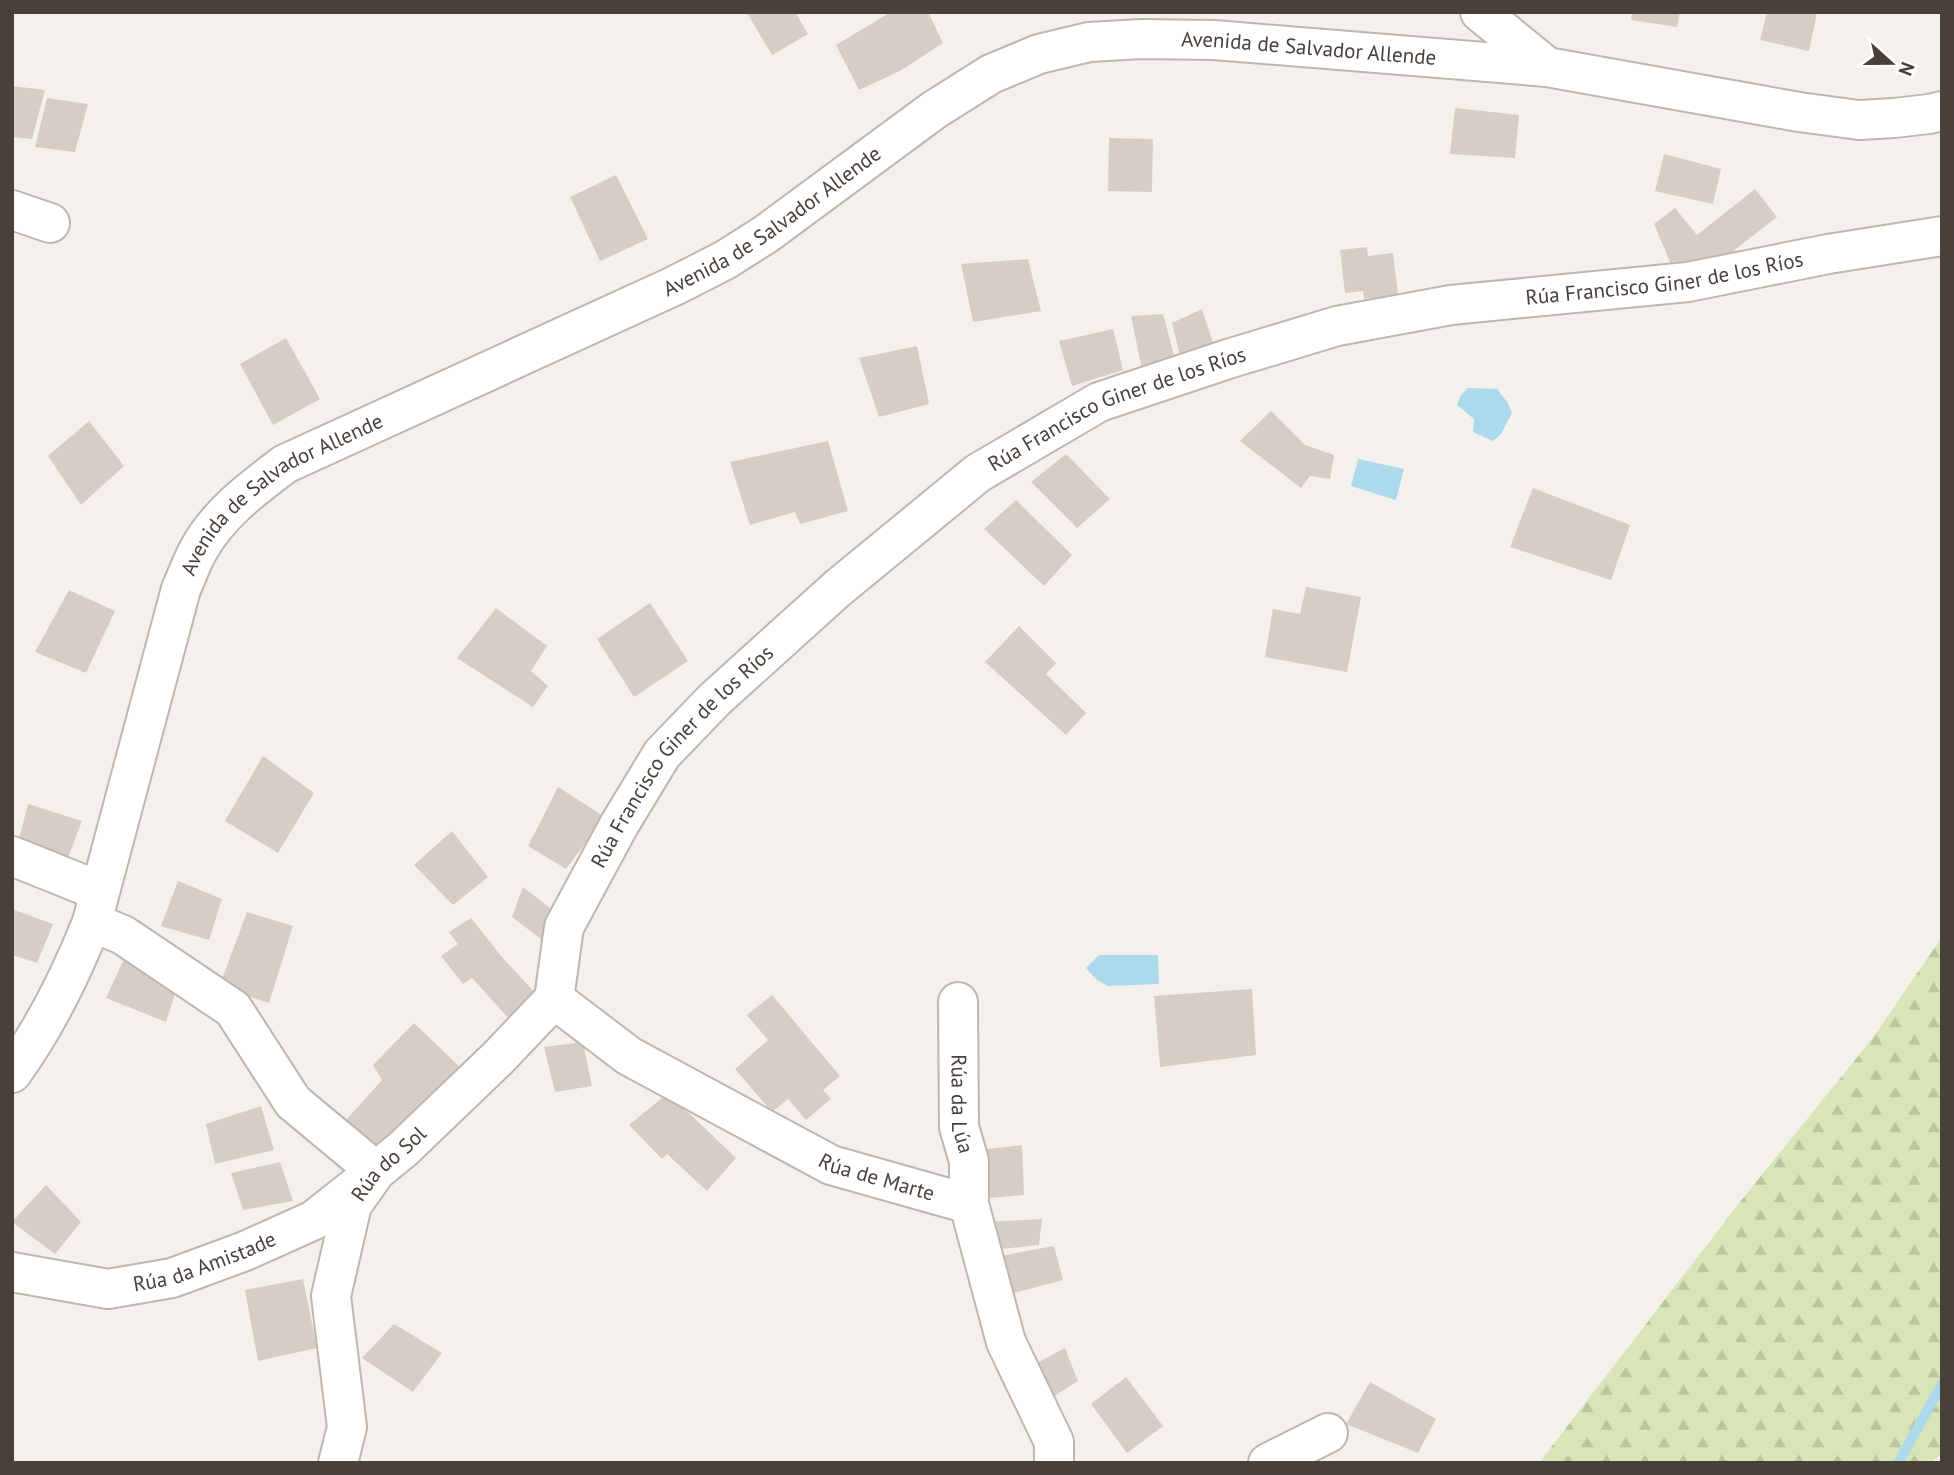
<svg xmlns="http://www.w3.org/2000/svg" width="1954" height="1475" font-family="'PT Sans',sans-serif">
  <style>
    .forest { fill: url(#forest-firs) }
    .water { fill: #acdaec }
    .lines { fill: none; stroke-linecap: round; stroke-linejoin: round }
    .stream { stroke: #acdaec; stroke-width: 10 }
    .building { fill: #d8cdc4 }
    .minor-casing { stroke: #bfb7ae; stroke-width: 42 }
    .minor { stroke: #fff; stroke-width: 38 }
    .labels { text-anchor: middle; stroke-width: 5; stroke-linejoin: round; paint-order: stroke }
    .street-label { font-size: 21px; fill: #484039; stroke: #fff }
  </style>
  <defs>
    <pattern id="forest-firs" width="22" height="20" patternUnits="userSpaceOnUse" patternTransform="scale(1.75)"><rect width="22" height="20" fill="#d7e5b7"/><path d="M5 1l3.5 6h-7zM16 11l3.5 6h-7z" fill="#bac69e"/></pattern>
  </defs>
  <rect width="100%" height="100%" fill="#f4f0eb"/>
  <polygon class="forest" points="1942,937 1942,1453 1931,1463 1539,1463 1740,1202 1872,1039"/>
  <g class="water">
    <polygon points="1468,388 1497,389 1508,403 1512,413 1501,434 1493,441 1473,432 1474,419 1457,405 1461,395"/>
    <polygon points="1358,459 1404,469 1396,500 1351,486"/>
    <polygon points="1099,955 1158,955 1159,984 1108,986 1097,980 1086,968"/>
  </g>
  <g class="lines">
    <polyline class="stream" points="1898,1463 1942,1384"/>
  </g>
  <g class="building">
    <polygon points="748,12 795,12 808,34 772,55 747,13"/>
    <polygon points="891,12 928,12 943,43 900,71 859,90 836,45"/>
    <polygon points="1632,12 1680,12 1677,27 1631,20"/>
    <polygon points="1767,12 1817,12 1809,51 1760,40"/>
    <polygon points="12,86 45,90 32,139 12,137"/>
    <polygon points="47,98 88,104 75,152 35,147"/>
    <polygon points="1455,108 1519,115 1515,158 1450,154"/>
    <polygon points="1109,138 1153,139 1152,192 1108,191"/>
    <polygon points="1664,154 1721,169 1713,204 1655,191"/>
    <polygon points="616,175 648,239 600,261 570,197"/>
    <polygon points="1755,189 1777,217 1732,252 1673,269 1654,224 1675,208 1697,235"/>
    <polygon points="1367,247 1368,256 1393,253 1398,294 1364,299 1363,291 1345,293 1340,250"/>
    <polygon points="1028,259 1041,311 973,322 961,264"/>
    <polygon points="1202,309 1215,349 1182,363 1172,323"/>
    <polygon points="1163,314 1176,363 1143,374 1131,316"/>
    <polygon points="1113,329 1123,370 1072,386 1059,341"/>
    <polygon points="286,338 320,399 273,425 240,364"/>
    <polygon points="917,346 929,404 879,417 859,358"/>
    <polygon points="1271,411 1305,445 1334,455 1330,479 1310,476 1301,488 1240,441"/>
    <polygon points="89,421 124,466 81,505 48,456"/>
    <polygon points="828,441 848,511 800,524 795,512 750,525 730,462"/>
    <polygon points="1066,454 1110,499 1077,528 1031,482"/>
    <polygon points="1533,488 1630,525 1611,580 1510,547"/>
    <polygon points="1016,500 1072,555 1044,586 984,529"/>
    <polygon points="1306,587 1361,597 1347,672 1265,657 1273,609 1300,614"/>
    <polygon points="69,590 115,611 86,673 35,652"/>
    <polygon points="650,603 688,661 634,697 597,639"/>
    <polygon points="496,608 547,646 531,671 548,686 533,707 457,658"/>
    <polygon points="1019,626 1056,663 1046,674 1086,713 1066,735 985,662"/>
    <polygon points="263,756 314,793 278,853 225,821"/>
    <polygon points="558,787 605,817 566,869 528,846"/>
    <polygon points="28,804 82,821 66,863 17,847"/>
    <polygon points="452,831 488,877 453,905 414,865"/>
    <polygon points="178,881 222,899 209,940 161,926"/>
    <polygon points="523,887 559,915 542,940 512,917"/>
    <polygon points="12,909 53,924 37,963 12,955"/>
    <polygon points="247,912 293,926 269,1003 219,987"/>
    <polygon points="471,918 501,956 538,996 512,1022 472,978 463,984 441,956 458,944 449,932"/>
    <polygon points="125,957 177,987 166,1022 106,998"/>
    <polygon points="1252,989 1256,1055 1160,1067 1154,996"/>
    <polygon points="772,995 840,1076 823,1090 831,1099 806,1120 788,1099 772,1112 735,1069 768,1040 747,1015"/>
    <polygon points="414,1023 462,1069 382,1154 338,1129 382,1080 373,1065"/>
    <polygon points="583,1042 592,1086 555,1092 544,1047"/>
    <polygon points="668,1093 736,1158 707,1191 667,1154 662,1159 629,1125"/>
    <polygon points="261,1106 274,1150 215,1164 206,1124"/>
    <polygon points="1022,1145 1024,1195 989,1198 987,1149"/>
    <polygon points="280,1162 293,1201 243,1210 231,1173"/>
    <polygon points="46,1185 81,1222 55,1254 12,1222"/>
    <polygon points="1042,1219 1039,1245 992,1250 987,1222"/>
    <polygon points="1054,1246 1063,1280 1010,1294 1000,1256"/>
    <polygon points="303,1279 317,1348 258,1361 245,1290"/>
    <polygon points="394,1324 442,1353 413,1392 362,1358"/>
    <polygon points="1065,1348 1078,1381 1051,1398 1037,1363"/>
    <polygon points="1126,1377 1163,1426 1127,1453 1091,1404"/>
    <polygon points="1370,1382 1436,1419 1418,1453 1346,1424"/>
  </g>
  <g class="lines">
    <g class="minor-casing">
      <g id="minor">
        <polyline points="1480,12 1547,67"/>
        <polyline points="12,210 50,223"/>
        <polyline points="12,856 99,891"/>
        <path id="s1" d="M 554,999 L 564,927 L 619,825 L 662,754 L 715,699 L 838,588 L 978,473 L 1099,402 L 1228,359 L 1337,326 L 1451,305 L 1688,282 L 1828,254 L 1942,236"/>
        <path id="s2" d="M 554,999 L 629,1056 L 831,1165 L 969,1204 L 1006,1342 L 1054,1442 L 1054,1463"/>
        <path id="s3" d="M 958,1002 L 959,1127 L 969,1161 L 969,1204"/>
        <path id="s4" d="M 12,1073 C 46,1026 71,975 92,922 L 181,589 C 187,576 192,561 199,549 C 219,513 253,488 285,464 L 674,286 L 725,260 L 766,234 L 934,110 L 991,74 L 1039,54 L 1089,42 L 1142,39 L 1214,40 L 1547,67 L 1799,112 L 1859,120 L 1894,118 L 1929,114 L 1942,111"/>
        <path id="s5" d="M 12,1272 L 108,1289 L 172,1278 L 245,1251 L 314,1220 L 376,1171 L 293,1102 L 233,1009 L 123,935 L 92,922"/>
        <path id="s6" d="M 338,1463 L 347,1427 L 331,1296 L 352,1205 L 376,1171 L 403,1149 L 498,1058 L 554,999"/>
        <polyline points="1268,1463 1328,1433"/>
      </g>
    </g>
    <use href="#minor" class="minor"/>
  </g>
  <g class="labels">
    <g class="street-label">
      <text dy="7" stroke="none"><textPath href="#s4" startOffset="1815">Avenida de Salvador Allende</textPath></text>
      <text dy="7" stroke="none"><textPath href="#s4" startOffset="1227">Avenida de Salvador Allende</textPath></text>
      <text dy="7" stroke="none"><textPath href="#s1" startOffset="1416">Rúa Francisco Giner de los Ríos</textPath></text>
      <text dy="7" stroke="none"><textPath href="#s1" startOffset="849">Rúa Francisco Giner de los Ríos</textPath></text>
      <text dy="7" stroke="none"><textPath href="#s4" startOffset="660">Avenida de Salvador Allende</textPath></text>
      <text dy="7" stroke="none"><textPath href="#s1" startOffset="282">Rúa Francisco Giner de los Ríos</textPath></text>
      <text dy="7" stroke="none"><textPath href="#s3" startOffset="102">Rúa da Lúa</textPath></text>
      <text dy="7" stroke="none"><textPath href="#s6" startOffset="318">Rúa do Sol</textPath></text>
      <text dy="7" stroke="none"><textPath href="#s2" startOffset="371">Rúa de Marte</textPath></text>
      <text dy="7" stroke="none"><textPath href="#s5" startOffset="198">Rúa da Amistade</textPath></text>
    </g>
  </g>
  <rect width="1954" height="1475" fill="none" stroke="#484039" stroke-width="28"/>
  <g transform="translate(1891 63) rotate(111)" stroke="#ffffff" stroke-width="5" paint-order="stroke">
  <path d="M0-5L12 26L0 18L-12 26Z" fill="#484039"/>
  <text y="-10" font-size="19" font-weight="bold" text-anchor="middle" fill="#484039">N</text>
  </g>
</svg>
